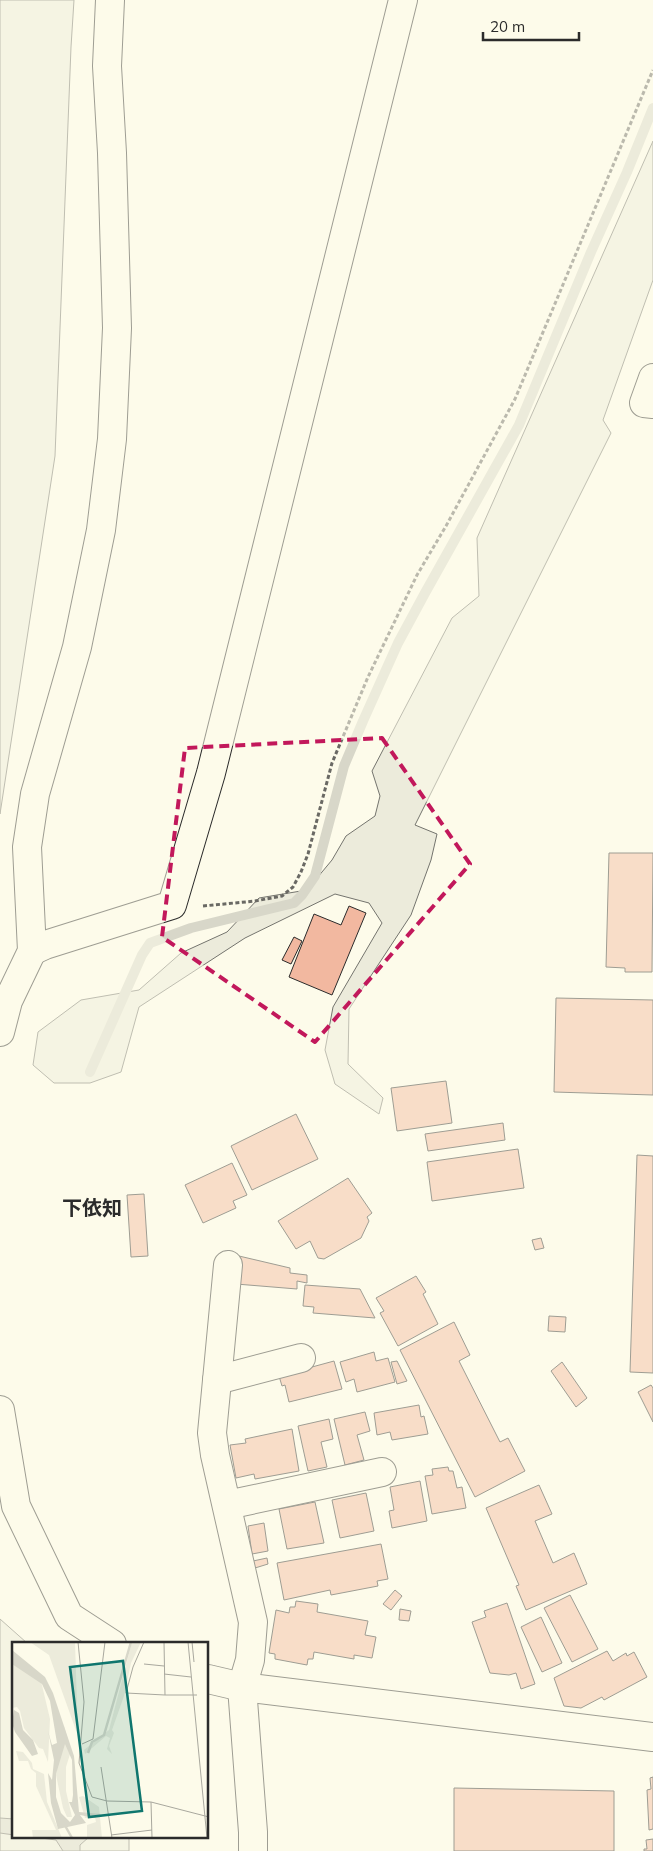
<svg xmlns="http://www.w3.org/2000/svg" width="653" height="1851" font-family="Mulish,'Noto Sans JP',sans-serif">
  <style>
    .green { fill: #ecebdb; stroke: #74746e }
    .water { fill: #d8d7c9; stroke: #74746e }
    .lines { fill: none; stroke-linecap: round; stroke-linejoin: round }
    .stream { stroke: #d8d7c9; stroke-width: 10 }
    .building { fill: #f2b8a0; stroke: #2b2b2b }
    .minor-casing { stroke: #2b2b2b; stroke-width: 30 }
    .path { stroke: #6a6964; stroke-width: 3; stroke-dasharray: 4 2.5; stroke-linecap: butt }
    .minor { stroke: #fdfbea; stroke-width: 28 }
    .marked { fill: none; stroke: #c2185b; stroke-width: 4; stroke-dasharray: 10 6; stroke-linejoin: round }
    .labels { text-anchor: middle; stroke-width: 4; stroke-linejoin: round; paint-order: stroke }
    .neighbourhood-label { font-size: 20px; font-weight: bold; fill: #2b2b2b; stroke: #fdfbea }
    .inset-river { fill: none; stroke: #d8d7c9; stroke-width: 2.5 }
    .inset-road { fill: none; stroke: #a9a89e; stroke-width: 1 }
    .view { fill: #0f766e; fill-opacity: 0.15; stroke: #0f766e; stroke-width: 2.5 }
    .inset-edge { fill: none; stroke: #2b2b2b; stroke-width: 2.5 }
  </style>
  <rect width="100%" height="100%" fill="#fdfbea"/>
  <g class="green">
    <polygon points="0,0 74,0 71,47 55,456 0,814"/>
    <polygon points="653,141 653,280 603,420 611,433 415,825 437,834 431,860 411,915 349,1009 348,1064 383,1098 379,1114 335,1084 325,1050 333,1007 382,923 369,903 335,894 245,938 139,1007 121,1072 90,1083 54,1083 33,1065 38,1032 81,1000 139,990 181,953 227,932 259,898 307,890 332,860 346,836 375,816 380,796 372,771 452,618 479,596 477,538"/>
    <polygon points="0,1619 27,1643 14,1644 14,1837 129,1837 129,1851 0,1851"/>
  </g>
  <g class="water">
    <polygon points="0,1818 14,1819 14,1835 0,1833"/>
    <polygon points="34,1837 89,1837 80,1845 80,1851 63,1851 56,1840"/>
  </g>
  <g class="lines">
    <polyline class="stream" points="90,1072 142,955 150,943 191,928 294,903 302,895 315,876 344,766 363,721 398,643 425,593 519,425 591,252 627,172 653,108"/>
  </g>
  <g class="building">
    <polygon points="609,853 653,853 652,972 625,972 625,968 606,967"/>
    <polygon points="349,906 366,913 332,995 289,977 314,914 341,925"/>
    <polygon points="294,937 302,941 291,964 282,960"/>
    <polygon points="556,998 653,1000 653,1095 554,1092"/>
    <polygon points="446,1081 452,1123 397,1131 391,1088"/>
    <polygon points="296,1114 318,1159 252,1190 231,1146"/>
    <polygon points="503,1123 505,1140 428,1151 425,1134"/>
    <polygon points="518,1149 524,1188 432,1201 427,1162"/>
    <polygon points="637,1155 653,1156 653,1373 630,1372"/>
    <polygon points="232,1163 247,1195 233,1201 236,1208 203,1223 185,1185"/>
    <polygon points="348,1178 372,1213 367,1217 369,1221 361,1238 324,1259 318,1258 310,1241 296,1249 278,1221"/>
    <polygon points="144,1194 148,1256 131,1257 127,1195"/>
    <polygon points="541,1238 544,1248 535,1250 532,1240"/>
    <polygon points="239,1256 290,1268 290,1273 307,1275 307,1283 297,1281 297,1289 236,1284"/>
    <polygon points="416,1276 426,1292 423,1294 438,1324 398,1346 380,1313 384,1311 376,1298"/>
    <polygon points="305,1285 360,1289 375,1318 313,1313 314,1307 303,1306"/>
    <polygon points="549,1316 566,1317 565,1332 548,1331"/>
    <polygon points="454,1322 470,1355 459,1361 500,1442 508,1438 525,1471 475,1497 400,1350"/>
    <polygon points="374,1352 376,1361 388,1358 395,1382 357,1392 354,1379 346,1382 340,1362"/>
    <polygon points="334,1361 342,1389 289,1402 285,1385 282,1386 279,1376"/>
    <polygon points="397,1361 407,1381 397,1384 391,1362"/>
    <polygon points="562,1362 587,1398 576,1407 551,1371"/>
    <polygon points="651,1385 653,1388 653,1422 638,1392"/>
    <polygon points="419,1405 421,1417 424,1416 428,1434 392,1440 390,1432 377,1435 374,1413"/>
    <polygon points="365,1412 370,1431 357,1435 364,1460 345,1465 334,1419"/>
    <polygon points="329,1419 333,1439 321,1442 327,1467 308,1471 298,1426"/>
    <polygon points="292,1429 299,1471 255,1479 254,1474 236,1478 230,1445 246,1443 245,1439"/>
    <polygon points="448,1467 449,1471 453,1471 457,1488 462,1487 466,1508 432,1514 425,1476 433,1475 432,1469"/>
    <polygon points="420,1481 427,1521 392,1528 389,1511 394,1510 390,1487"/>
    <polygon points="539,1485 552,1514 535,1521 553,1563 574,1553 587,1584 526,1610 516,1586 519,1585 486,1508"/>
    <polygon points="366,1493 374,1531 340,1538 332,1500"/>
    <polygon points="315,1502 324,1543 287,1549 279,1509"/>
    <polygon points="264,1523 268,1551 252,1554 248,1526"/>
    <polygon points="381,1544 388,1579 377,1581 378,1586 331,1595 330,1590 284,1600 277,1563"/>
    <polygon points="267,1558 268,1564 255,1568 253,1561"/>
    <polygon points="395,1590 402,1596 391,1610 383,1604"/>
    <polygon points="570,1595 598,1649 572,1662 544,1608"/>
    <polygon points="296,1601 318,1604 317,1612 368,1621 365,1635 376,1637 372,1658 354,1655 354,1659 314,1652 313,1659 308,1659 307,1665 275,1659 275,1654 269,1653 276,1610 289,1613 290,1607 295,1607"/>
    <polygon points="507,1603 535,1684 521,1689 516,1673 509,1675 490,1673 472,1622 486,1617 484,1611"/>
    <polygon points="400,1609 411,1611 409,1621 399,1620"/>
    <polygon points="541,1617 562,1663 542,1672 521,1627"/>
    <polygon points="607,1651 613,1661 626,1653 627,1656 634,1652 647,1677 604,1700 602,1697 581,1708 564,1706 554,1678"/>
    <polygon points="653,1777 653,1829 649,1830 647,1790 651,1789 650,1778"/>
    <polygon points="454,1788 614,1791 614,1851 454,1851"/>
    <polygon points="653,1839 653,1851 644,1851 644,1849 647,1849 646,1840"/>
  </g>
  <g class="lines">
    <g class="minor-casing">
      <g id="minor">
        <polyline points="653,378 644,403 653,404"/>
        <polyline points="32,951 45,945 172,905 211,773 403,0"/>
        <polyline points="0,1032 8,1001 32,951 27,847 35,794 77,647 101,530 112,439 117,328 112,153 107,66 110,0"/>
        <polyline points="228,1265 212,1433 215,1455 253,1622 250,1660 242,1687 253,1832 253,1851"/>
        <polyline points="217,1380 301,1358"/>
        <polyline points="0,1410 16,1506 69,1616 112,1644"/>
        <polyline points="227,1505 382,1472"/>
        <polyline points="208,1679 242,1687 653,1737"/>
      </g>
    </g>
    <polyline class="path" points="203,906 255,901 282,896 293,887 301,872 308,854 332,763 368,677 417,575 446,526 515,399 653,70"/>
    <use href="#minor" class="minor"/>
  </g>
  <path d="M0 0H653V1851H0ZM 382,738 L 470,864 L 315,1042 L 162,937 L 185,748 Z" fill="#fdfbea" fill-opacity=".55" fill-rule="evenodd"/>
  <path class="marked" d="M 382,738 L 470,864 L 315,1042 L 162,937 L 185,748 Z"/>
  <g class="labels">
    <g class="neighbourhood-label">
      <text x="92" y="1215">下依知</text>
    </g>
  </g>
  <g transform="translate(12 1642)">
    <rect width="196" height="196" fill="#fdfbea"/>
    <path d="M 18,0 L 63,0 L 66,94 L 37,13 ZM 120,0 L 129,0 L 119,21 L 112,54 L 100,88 L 102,91 L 97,104 L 100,112 L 95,107 L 98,96 L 94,94 L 73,112 L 72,108 L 97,88 ZM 0,17 L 29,39 L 38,77 L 36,120 L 31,107 L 27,106 L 12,86 L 8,69 L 5,65 L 0,66 ZM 52,84 L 59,109 L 54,125 L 54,149 L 60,175 L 55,175 L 51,166 L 44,133 L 49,86 ZM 4,109 L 11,110 L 20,121 L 21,127 L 32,132 L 35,160 L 50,196 L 21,196 L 20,188 L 44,188 L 24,144 L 24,131 L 19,127 L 16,119 L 7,119 ZM 71,154 L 87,165 L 90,196 L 75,196 L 75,183 L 84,180 L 83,175 L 73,176 L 67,155 Z" fill="#ecebdb"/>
    <path d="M 0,8 L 33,35 L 41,51 L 62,114 L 67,170 L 89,172 L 83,176 L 68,173 L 74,181 L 46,187 L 39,161 L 36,131 L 40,138 L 42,118 L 36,89 L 40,103 L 45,101 L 38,59 L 30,42 L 0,22 ZM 53,102 L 60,118 L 61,153 L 60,160 L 57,160 L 63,173 L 58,180 L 49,171 L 44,155 L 44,132 ZM 2,68 L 7,71 L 11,88 L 21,98 L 26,112 L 20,114 L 3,90 L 0,81 Z" fill="#d8d7c9" fill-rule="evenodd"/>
    <path class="inset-river" d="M 76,111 L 80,100 L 92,93 L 119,0M 51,180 L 60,196"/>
    <path class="inset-road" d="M 66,0 L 72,60 L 67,121 L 80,155 L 95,159 L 139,160 L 197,175M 132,0 L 121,25 L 114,51 L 153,53M 152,0 L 153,53 L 185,53M 176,0 L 195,196M 180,0 L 182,20M 132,22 L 152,24M 152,32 L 179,35M 70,102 L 81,97 L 93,0M 89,125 L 100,196M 139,160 L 140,196M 99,193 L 140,188"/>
    <path class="view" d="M 111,19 L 130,169 L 77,175 L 58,25 Z"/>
    <rect width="196" height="196" class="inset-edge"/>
  </g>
  <path d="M483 32v8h96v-8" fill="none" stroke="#2b2b2b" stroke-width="2.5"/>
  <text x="490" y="32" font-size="15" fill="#2b2b2b" stroke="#fdfbea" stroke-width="4" paint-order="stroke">20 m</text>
</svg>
